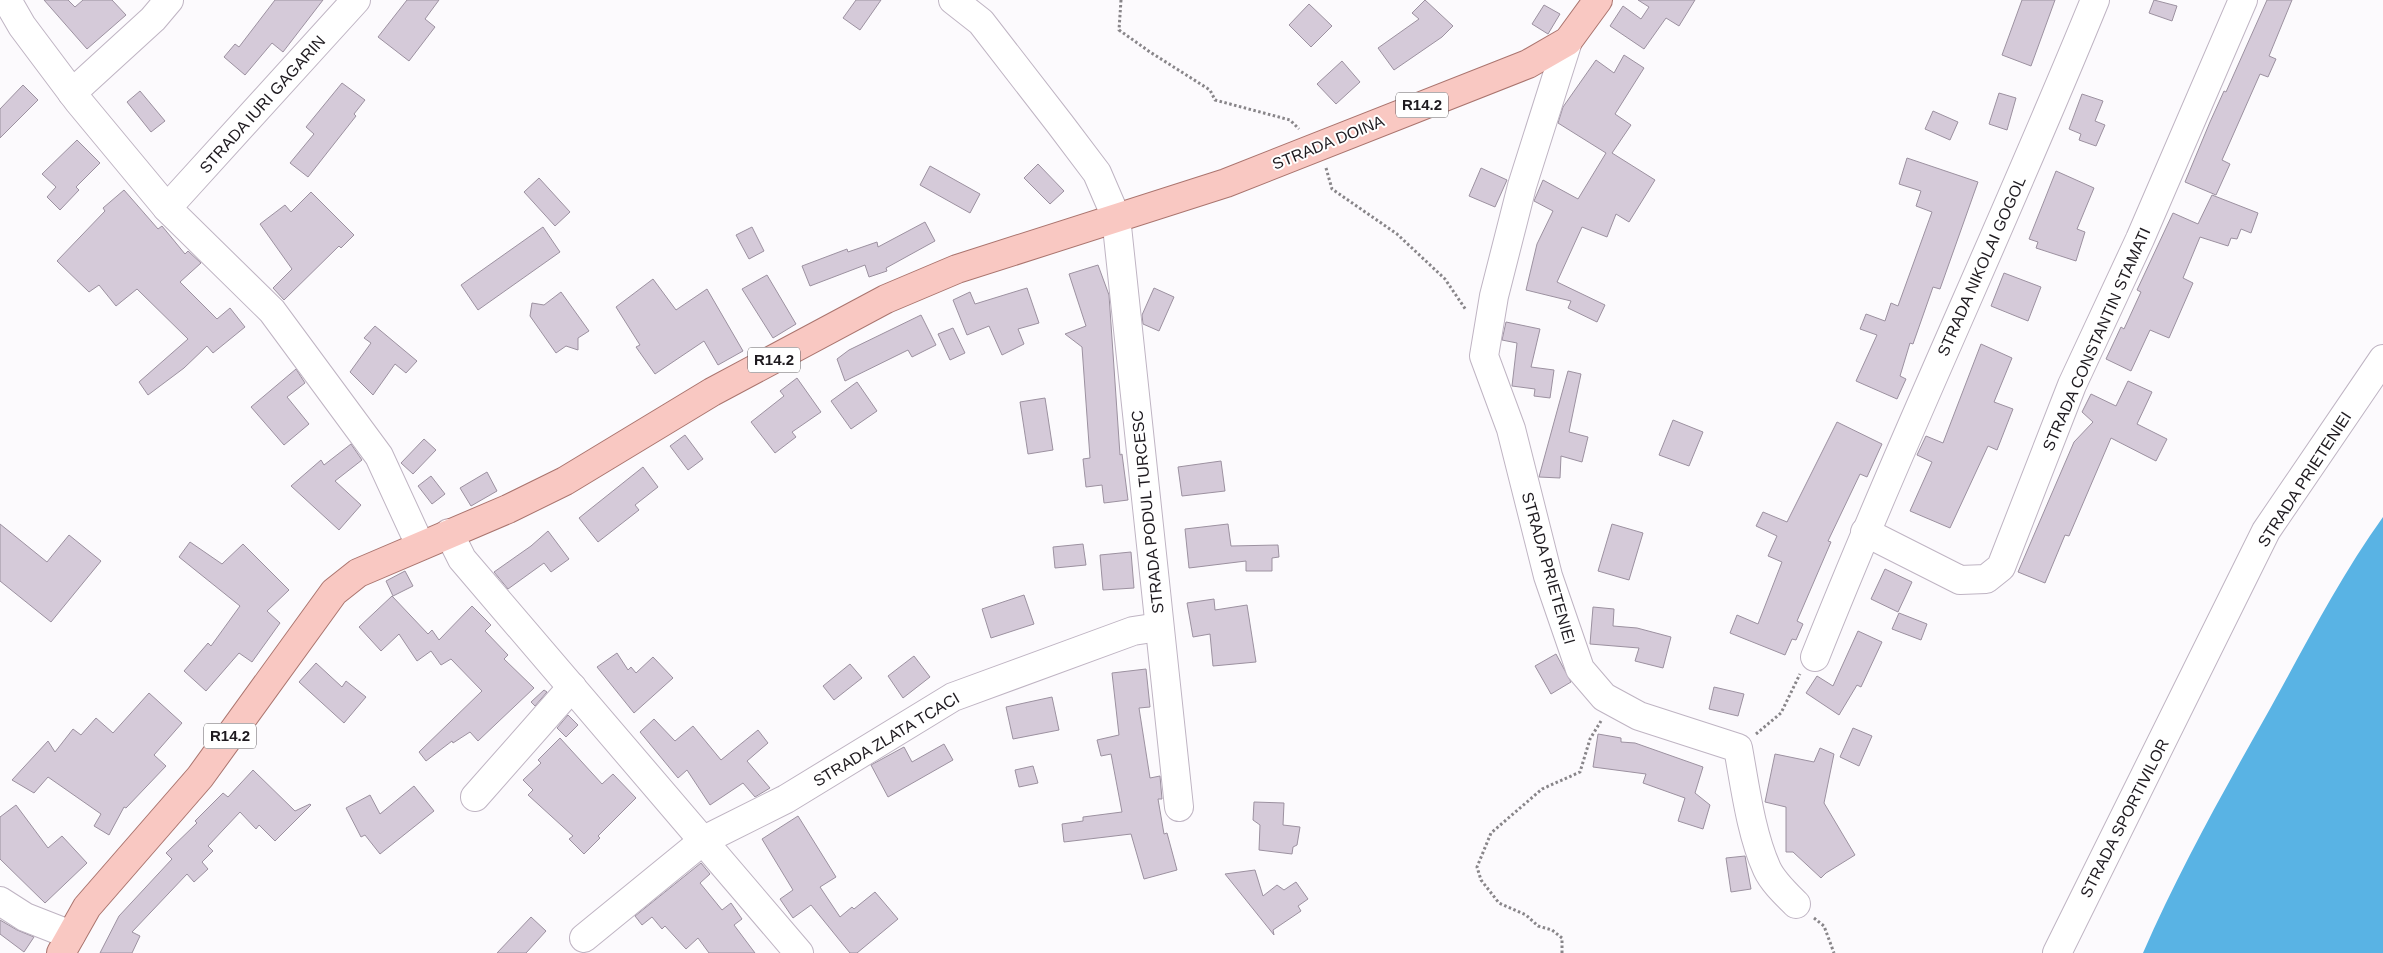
<svg xmlns="http://www.w3.org/2000/svg" width="2383" height="953" font-family="Helvetica,sans-serif">
  <style>
    .water { fill: #59b3e4 }
    .building { fill: #d5cad9; stroke: #9c91a0 }
    .lines { fill: none; stroke-linecap: round; stroke-linejoin: round }
    .minor-casing { stroke: #bfb4c3; stroke-width: 30 }
    .major-casing { stroke: #aa746e; stroke-width: 30 }
    .path { stroke: #888589; stroke-width: 3; stroke-dasharray: 2.5 2.5; stroke-linecap: butt }
    .minor { stroke: #fff; stroke-width: 28 }
    .major { stroke: #f9c8c2; stroke-width: 28 }
    .labels { text-anchor: middle; stroke-width: 4; stroke-linejoin: round; paint-order: stroke }
    .shield { fill: #fff; stroke: #625f62; stroke-width: 1 }
    .shield-label { font-size: 15px; font-weight: bold; fill: #1e1a1f }
    .street-label { font-size: 16px; fill: #1e1a1f; stroke: #fff }
  </style>
  <rect width="100%" height="100%" fill="#fcfafd"/>
  <path class="water" d="M 2383,517 L 2383,953 L 2143,953 C 2180,868 2226,787 2271,707 C 2307,642 2340,577 2383,517 Z"/>
  <g class="building">
    <polygon points="44,0 68,0 75,7 83,0 112,0 126,15 87,49"/>
    <polygon points="275,0 323,0 283,52 272,43 245,75 224,57 235,44 239,47"/>
    <polygon points="407,0 439,0 425,19 435,27 409,61 378,37"/>
    <polygon points="856,0 881,0 860,30 843,18"/>
    <polygon points="1425,0 1453,26 1442,37 1394,70 1378,48 1419,19 1412,13"/>
    <polygon points="1638,0 1695,0 1679,26 1666,18 1644,49 1610,26 1623,6 1641,19 1649,7"/>
    <polygon points="2022,0 2055,0 2031,66 2002,55"/>
    <polygon points="2154,0 2177,6 2172,21 2149,13"/>
    <polygon points="2267,0 2292,0 2269,56 2276,59 2268,77 2260,74 2222,160 2230,164 2216,195 2185,182 2210,122 2224,91 2226,92"/>
    <polygon points="1309,4 1332,26 1311,47 1289,25"/>
    <polygon points="1544,5 1560,14 1548,34 1532,24"/>
    <polygon points="1624,55 1644,68 1615,114 1631,125 1612,153 1655,180 1629,222 1616,214 1607,237 1582,227 1557,282 1605,305 1597,322 1568,308 1571,301 1526,290 1537,244 1553,211 1534,201 1543,180 1578,199 1606,153 1558,123 1563,107 1596,60 1614,73"/>
    <polygon points="1342,61 1360,82 1336,104 1317,84"/>
    <polygon points="342,83 365,100 354,114 356,116 308,177 290,163 314,134 306,127"/>
    <polygon points="23,85 38,100 0,138 0,109"/>
    <polygon points="140,91 165,121 151,132 127,102"/>
    <polygon points="1999,93 2016,98 2007,130 1989,124"/>
    <polygon points="2082,94 2103,101 2095,121 2105,125 2096,146 2079,140 2081,134 2069,129"/>
    <polygon points="1933,111 1958,122 1950,140 1925,129"/>
    <polygon points="77,140 100,163 76,187 79,190 60,210 47,197 56,187 42,174"/>
    <polygon points="1907,158 1978,182 1940,289 1933,287 1913,344 1910,343 1900,376 1906,379 1897,399 1856,381 1877,335 1860,329 1866,314 1885,321 1891,303 1898,306 1932,212 1916,206 1921,191 1899,184"/>
    <polygon points="1038,164 1064,191 1050,204 1024,178"/>
    <polygon points="930,166 980,194 970,213 920,185"/>
    <polygon points="1481,168 1507,180 1495,207 1469,196"/>
    <polygon points="2056,171 2094,188 2077,229 2085,232 2076,261 2036,248 2038,242 2029,239"/>
    <polygon points="539,178 570,212 555,226 524,192"/>
    <polygon points="124,190 158,229 162,226 185,254 188,251 201,263 180,282 217,319 230,308 245,327 213,353 207,346 184,368 148,395 139,382 188,339 137,289 116,306 99,285 89,292 57,261 105,211 103,208"/>
    <polygon points="311,192 354,235 341,248 339,246 284,300 273,288 292,269 260,224 285,205 291,212"/>
    <polygon points="2212,195 2258,213 2251,233 2241,229 2237,239 2231,238 2228,246 2200,237 2183,278 2193,283 2169,338 2150,330 2131,371 2106,359 2121,327 2124,329 2141,292 2137,290 2173,213 2198,224"/>
    <polygon points="925,222 935,241 886,268 887,271 869,277 865,265 810,286 802,266 847,249 848,252 877,242 878,247"/>
    <polygon points="543,227 560,252 478,310 461,285"/>
    <polygon points="752,227 764,251 749,259 736,235"/>
    <polygon points="1098,265 1109,295 1120,455 1122,454 1128,500 1104,503 1102,485 1086,487 1083,459 1090,458 1082,347 1065,334 1086,326 1069,274"/>
    <polygon points="2004,273 2041,287 2028,321 1991,306"/>
    <polygon points="767,275 796,324 773,338 742,289"/>
    <polygon points="653,279 676,310 707,289 743,351 718,365 704,341 655,374 636,347 640,345 616,307"/>
    <polygon points="1027,288 1039,323 1018,329 1024,344 1002,355 989,326 967,335 953,300 970,292 975,304"/>
    <polygon points="1154,288 1174,297 1159,331 1143,324 1142,315"/>
    <polygon points="561,292 589,331 578,338 578,350 566,346 556,353 530,316 532,303 544,305"/>
    <polygon points="921,315 936,345 912,357 908,350 845,381 837,359 849,350"/>
    <polygon points="1506,322 1540,329 1531,367 1554,370 1550,398 1534,396 1535,389 1512,386 1517,343 1502,340"/>
    <polygon points="375,326 417,361 406,373 395,364 373,395 350,372 371,343 364,338"/>
    <polygon points="953,328 965,353 950,360 938,334"/>
    <polygon points="1981,344 2012,358 1994,402 2013,409 1997,450 1988,446 1950,528 1910,511 1932,462 1917,455 1926,436 1943,443"/>
    <polygon points="296,369 305,383 287,397 309,424 284,445 251,407"/>
    <polygon points="1568,371 1581,374 1569,432 1588,437 1582,462 1561,456 1560,478 1539,477"/>
    <polygon points="797,378 821,412 792,432 796,437 775,453 751,422 784,396 780,391"/>
    <polygon points="2128,381 2152,392 2137,424 2167,439 2156,461 2111,438 2069,536 2065,535 2045,583 2018,572 2074,442 2093,422 2082,412 2091,394 2116,406"/>
    <polygon points="857,382 877,411 851,429 831,401"/>
    <polygon points="1045,398 1053,450 1028,454 1020,402"/>
    <polygon points="1673,420 1703,432 1689,466 1659,455"/>
    <polygon points="1837,422 1882,444 1867,477 1860,474 1828,541 1831,542 1797,621 1803,624 1796,640 1792,639 1785,655 1730,633 1737,615 1758,624 1782,562 1768,556 1777,536 1756,526 1763,512 1787,522"/>
    <polygon points="685,435 703,459 688,470 670,446"/>
    <polygon points="424,439 436,450 413,474 401,463"/>
    <polygon points="351,444 362,460 335,481 361,505 339,530 291,486 321,460 324,465"/>
    <polygon points="1221,461 1225,491 1182,496 1178,467"/>
    <polygon points="643,467 658,487 635,505 639,510 598,542 579,518"/>
    <polygon points="487,472 497,491 471,506 460,488"/>
    <polygon points="431,476 445,494 432,504 418,486"/>
    <polygon points="0,524 47,562 69,535 101,561 51,622 0,581"/>
    <polygon points="1228,524 1231,546 1278,545 1279,557 1272,558 1272,571 1246,571 1246,561 1189,568 1185,529"/>
    <polygon points="1612,524 1643,533 1629,580 1598,571"/>
    <polygon points="548,531 569,559 551,572 544,563 508,589 494,572 531,546"/>
    <polygon points="190,542 222,564 243,544 289,590 267,611 280,623 252,662 239,653 206,691 184,671 208,643 211,646 240,606 179,557"/>
    <polygon points="1083,544 1086,565 1055,568 1053,547"/>
    <polygon points="1131,552 1134,588 1103,590 1100,555"/>
    <polygon points="1885,569 1912,582 1898,612 1871,599"/>
    <polygon points="405,571 413,586 393,596 386,581"/>
    <polygon points="1024,595 1034,624 991,638 982,609"/>
    <polygon points="392,596 428,634 432,630 439,640 472,606 491,625 485,631 508,655 504,659 534,688 478,741 470,732 453,743 452,741 426,761 419,752 482,691 451,659 441,665 431,651 417,661 399,634 381,651 359,627"/>
    <polygon points="1214,599 1215,610 1247,605 1256,662 1213,666 1210,634 1193,637 1187,603"/>
    <polygon points="1593,607 1614,609 1613,626 1637,628 1671,637 1663,668 1635,661 1639,648 1590,644"/>
    <polygon points="1899,613 1927,624 1921,640 1892,629"/>
    <polygon points="1858,631 1882,642 1861,687 1857,685 1839,715 1806,693 1817,676 1833,686"/>
    <polygon points="617,653 628,670 631,667 636,673 653,657 673,678 634,713 597,667"/>
    <polygon points="1556,654 1571,682 1551,694 1535,666"/>
    <polygon points="914,656 930,677 903,698 888,676"/>
    <polygon points="316,663 342,687 346,681 366,697 344,723 299,682"/>
    <polygon points="850,664 862,678 834,700 823,686"/>
    <polygon points="1146,669 1150,707 1139,708 1150,778 1160,776 1162,799 1158,799 1164,834 1167,833 1177,870 1144,879 1131,834 1064,842 1062,824 1083,821 1083,817 1122,812 1111,754 1101,756 1097,740 1119,735 1112,673"/>
    <polygon points="1714,687 1744,694 1738,716 1709,709"/>
    <polygon points="544,690 547,692 535,706 531,702"/>
    <polygon points="149,693 182,723 154,755 166,766 126,808 124,807 109,835 94,826 101,814 48,777 34,793 12,780 48,741 55,752 73,729 81,735 96,718 113,733"/>
    <polygon points="1052,697 1059,730 1013,739 1006,707"/>
    <polygon points="568,715 578,725 566,737 557,728"/>
    <polygon points="654,719 675,741 693,726 721,760 758,730 768,743 747,761 770,788 755,797 743,783 710,805 687,770 678,778 640,732"/>
    <polygon points="1853,728 1872,736 1859,766 1840,757"/>
    <polygon points="1598,734 1621,738 1621,742 1635,743 1703,767 1695,793 1710,805 1703,829 1678,821 1685,798 1643,783 1646,774 1593,767"/>
    <polygon points="560,738 602,784 613,774 636,798 598,836 600,838 584,854 569,839 573,836 528,795 533,790 523,780 541,763 538,760"/>
    <polygon points="944,744 953,760 888,797 871,765 904,747 912,762"/>
    <polygon points="1820,748 1834,754 1824,803 1855,855 1826,873 1821,878 1793,852 1786,852 1786,807 1765,802 1775,754 1814,762"/>
    <polygon points="1033,766 1038,783 1019,787 1015,770"/>
    <polygon points="253,770 295,811 310,804 311,805 275,841 259,825 256,829 240,812 208,846 213,851 202,862 208,869 194,882 187,874 132,932 140,936 132,953 100,953 119,916 172,859 166,853 197,823 195,821 223,793 228,797"/>
    <polygon points="414,786 434,811 380,854 365,835 361,837 346,808 370,795 380,814"/>
    <polygon points="1254,802 1284,803 1283,825 1300,827 1297,845 1293,847 1292,854 1259,850 1260,825 1253,820"/>
    <polygon points="16,805 48,848 62,836 87,863 45,903 0,859 0,817"/>
    <polygon points="798,816 836,877 820,887 840,917 852,907 854,909 875,892 898,919 857,953 850,953 811,905 793,918 780,899 793,890 762,839"/>
    <polygon points="1745,856 1751,889 1731,892 1726,858"/>
    <polygon points="701,863 710,874 700,883 722,910 731,903 742,919 734,925 755,953 709,953 698,938 686,949 665,926 662,929 652,917 642,925 635,916"/>
    <polygon points="1255,870 1263,896 1277,885 1284,890 1296,882 1308,899 1298,906 1301,911 1273,930 1274,935 1225,874"/>
    <polygon points="531,917 546,931 526,953 497,953"/>
    <polygon points="0,920 17,930 34,937 24,952 0,934"/>
  </g>
  <g class="lines">
    <g class="minor-casing">
      <g id="minor">
        <polyline points="7,0 22,26 79,102 167,208 272,311 379,456 420,545"/>
        <polyline points="953,0 981,22 1060,124 1097,173 1116,217 1179,807"/>
        <path d="M 1568,41 L 1522,186 L 1494,296 L 1484,356 L 1511,429 L 1548,576 L 1580,669 L 1604,697 L 1639,716 L 1738,748 C 1745,786 1751,834 1767,869 C 1773,882 1786,894 1796,904"/>
        <polyline points="72,93 153,19 169,0"/>
        <polyline points="167,208 356,0"/>
        <polyline points="1865,532 1960,580 1986,579 2001,567 2072,385 2140,239 2243,0"/>
        <polyline points="449,533 462,559 799,953"/>
        <path d="M 1815,657 C 1903,436 2005,221 2095,0"/>
        <polyline points="475,797 572,687"/>
        <polyline points="0,901 25,917 71,935"/>
        <polyline points="584,938 704,840 786,799 953,697 1133,631 1159,627"/>
        <polyline points="2057,953 2266,531 2383,359"/>
      </g>
    </g>
    <g class="major-casing">
      <polyline id="major" points="61,953 87,907 200,777 334,592 358,573 508,509 565,481 712,392 886,299 957,269 1226,183 1528,64 1568,41 1598,0"/>
    </g>
    <g class="path">
      <polyline points="1121,0 1119,30 1150,52 1210,90 1215,100 1290,120 1299,129"/>
      <polyline points="1326,168 1332,189 1397,234 1445,279 1466,310"/>
      <polyline points="1756,734 1781,713 1800,674"/>
      <polyline points="1814,918 1824,926 1834,953"/>
      <polyline points="1562,953 1562,938 1552,930 1538,926 1526,915 1499,903 1481,880 1477,867 1491,833 1542,789 1580,772 1590,739 1601,721"/>
    </g>
    <use href="#minor" class="minor"/>
    <use href="#major" class="major"/>
  </g>
  <g class="labels">
    <g class="shield">
      <rect x="1396" y="92.5" width="52" height="25" rx="4"/>
      <rect x="748" y="347.5" width="52" height="25" rx="4"/>
      <rect x="204" y="723.5" width="52" height="25" rx="4"/>
    </g>
    <g class="shield-label">
      <text x="1422" y="110">R14.2</text>
      <text x="774" y="365">R14.2</text>
      <text x="230" y="741">R14.2</text>
    </g>
    <g class="street-label">
      <text transform="translate(262 104) rotate(-48)" y="6">STRADA IURI GAGARIN</text>
      <text transform="translate(1328 142) rotate(-22)" y="6">STRADA DOINA</text>
      <text transform="translate(1981 266) rotate(-66)" y="6">STRADA NIKOLAI GOGOL</text>
      <text transform="translate(2096 339) rotate(-66)" y="6">STRADA CONSTANTIN STAMATI</text>
      <text transform="translate(2304 479) rotate(-57)" y="6">STRADA PRIETENIEI</text>
      <text transform="translate(1147 512) rotate(-96)" y="6">STRADA PODUL TURCESC</text>
      <text transform="translate(1549 568) rotate(74)" y="6">STRADA PRIETENIEI</text>
      <text transform="translate(886 739) rotate(-31)" y="6">STRADA ZLATA TCACI</text>
      <text transform="translate(2124 818) rotate(-63)" y="6">STRADA SPORTIVILOR</text>
    </g>
  </g>
</svg>
